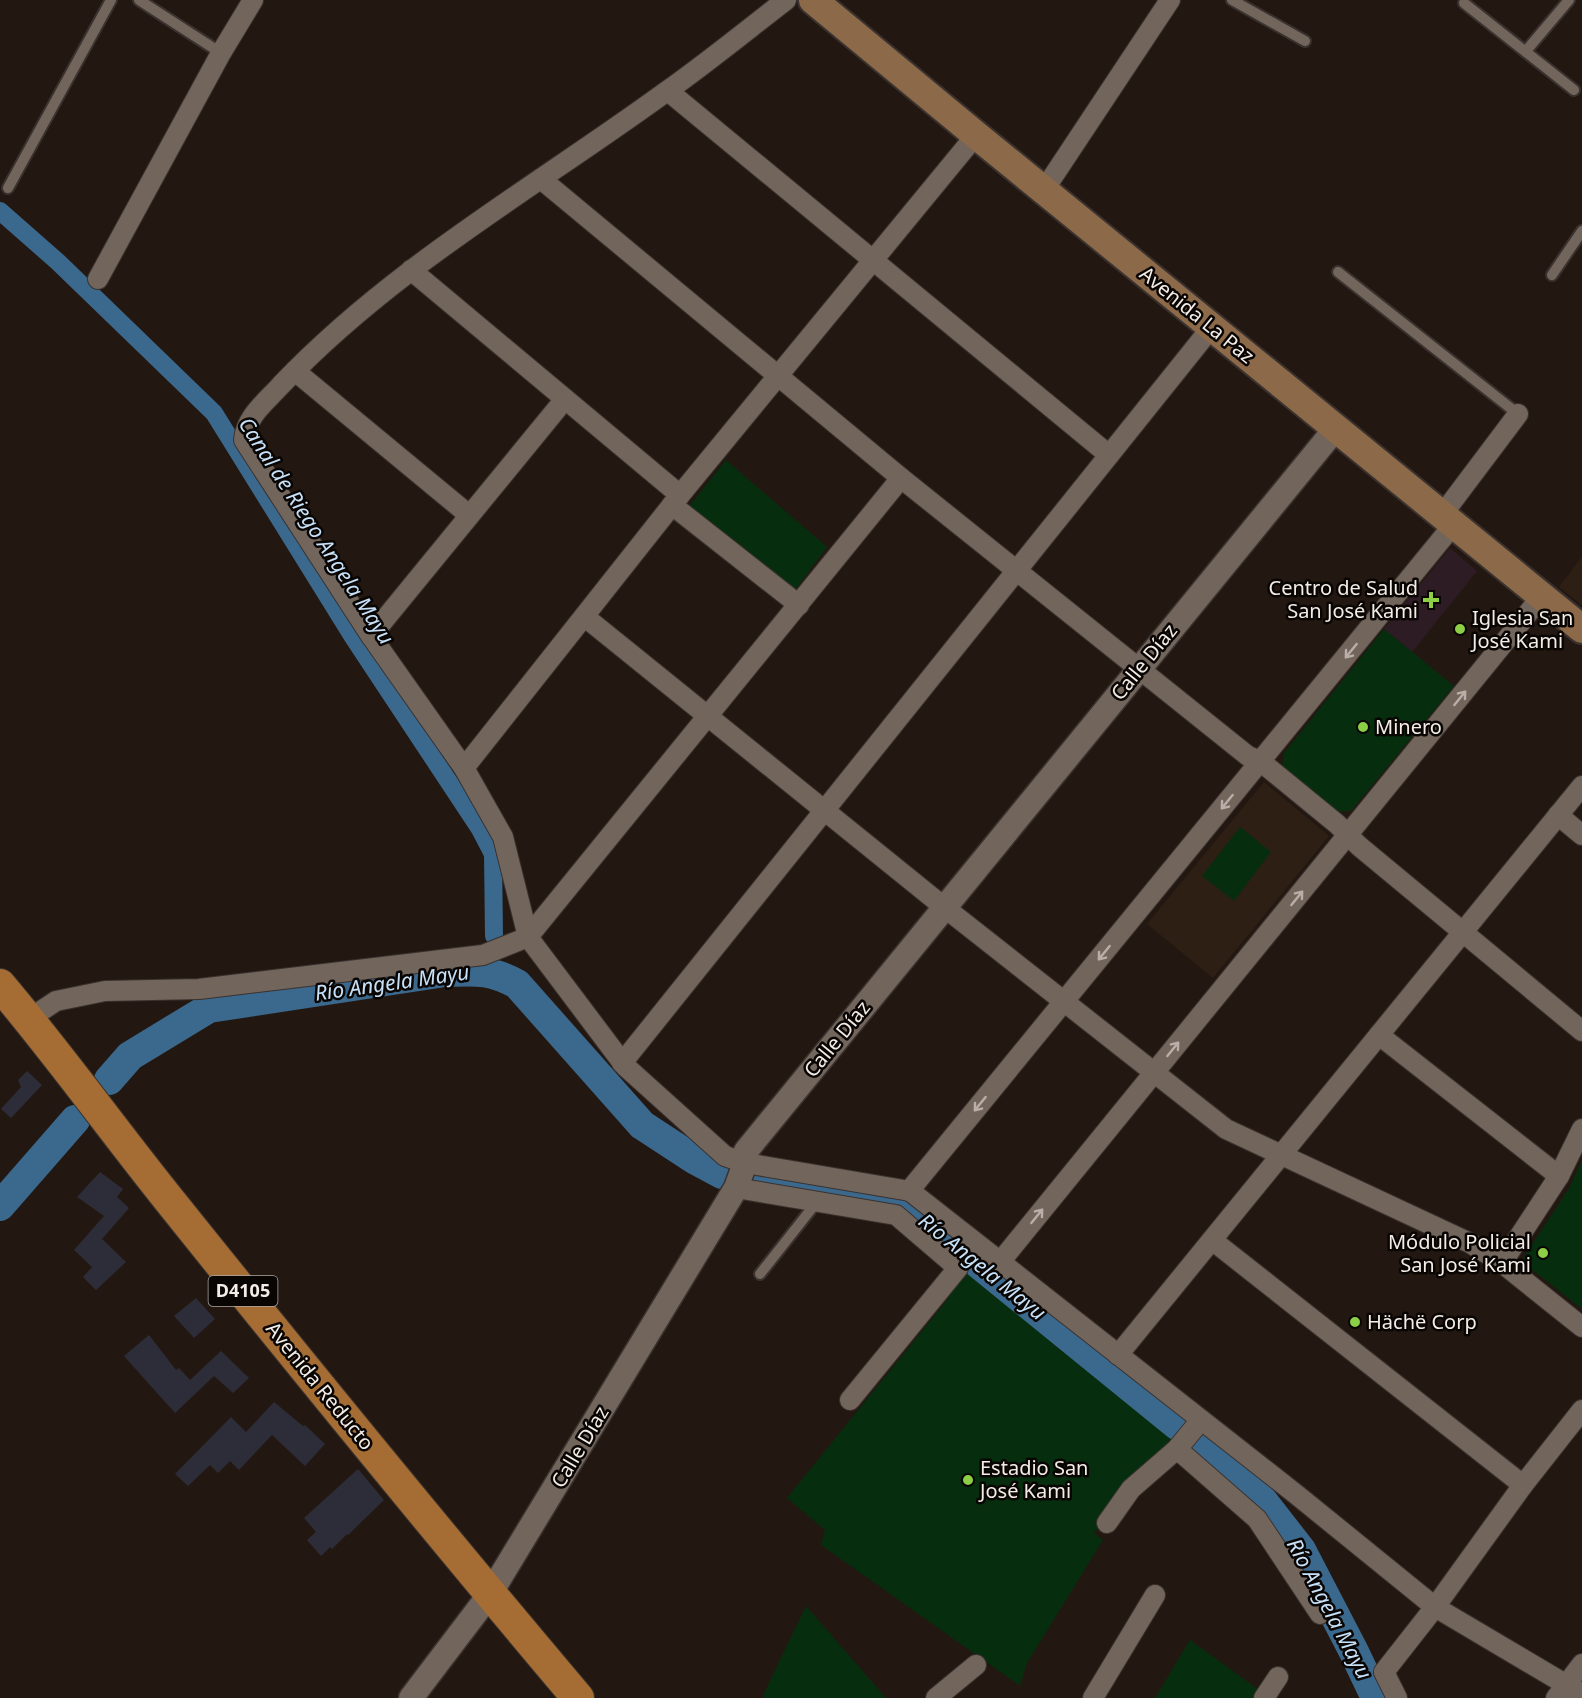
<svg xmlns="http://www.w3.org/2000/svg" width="1582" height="1698" font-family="'Noto Sans',sans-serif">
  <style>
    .commercial { fill: #2d1c23 }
    .built { fill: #2e1f14 }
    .green { fill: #062d0e }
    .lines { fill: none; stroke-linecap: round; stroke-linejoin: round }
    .canal { stroke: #3b688d; stroke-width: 18 }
    .river { stroke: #3b688d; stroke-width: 30 }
    .building { fill: #2c2d39 }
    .service-casing { stroke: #3a322f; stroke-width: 14 }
    .minor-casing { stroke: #3a322f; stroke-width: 22 }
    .tertiary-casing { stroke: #3a322f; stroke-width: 27 }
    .secondary-casing { stroke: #3a322f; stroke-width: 32 }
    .primary-casing { stroke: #3a322f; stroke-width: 34 }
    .service { stroke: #72655c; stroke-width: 10 }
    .minor { stroke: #72655c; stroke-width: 20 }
    .tertiary { stroke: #72655c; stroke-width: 24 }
    .secondary { stroke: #8c6948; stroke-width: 28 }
    .primary { stroke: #a56c33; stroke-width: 32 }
    .oneway { stroke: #b9afa8 }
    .poi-dot { fill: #8cce45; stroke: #090503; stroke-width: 2 }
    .labels { text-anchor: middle; stroke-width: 5; stroke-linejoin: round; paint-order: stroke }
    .shield { fill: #090503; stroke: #ada7a3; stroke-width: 1.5 }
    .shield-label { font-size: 18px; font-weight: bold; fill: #f3ece7 }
    .street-label { font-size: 20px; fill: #f3ece7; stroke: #090503 }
    .poi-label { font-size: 20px; fill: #f3ece7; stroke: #090503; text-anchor: start }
    .water-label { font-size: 21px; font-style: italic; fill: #c7e1f9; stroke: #090503 }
  </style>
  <rect width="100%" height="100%" fill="#231811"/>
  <polygon class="commercial" points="1450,548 1477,571 1412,652 1384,629"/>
  <g class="built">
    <polygon points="1582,557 1582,605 1559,587"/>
    <polygon points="1264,782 1329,836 1213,978 1147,924"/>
  </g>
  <g class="green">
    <polygon points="726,460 827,547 793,593 689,506"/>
    <polygon points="1384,629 1454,686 1351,811 1335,812 1282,768 1284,753"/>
    <polygon points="1240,827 1271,852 1234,901 1202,876"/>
    <polygon points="1582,1160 1582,1309 1521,1261 1569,1188"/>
    <polygon points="963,1239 1191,1422 1174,1444 1148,1463 1094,1533 1103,1540 1027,1663 1020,1686 821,1545 825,1530 787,1498 948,1299 963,1267 954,1252"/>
    <polygon points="806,1606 886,1698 763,1698 765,1691"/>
    <polygon points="1190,1640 1259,1690 1254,1698 1155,1698"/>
  </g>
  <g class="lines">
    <polyline class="canal" points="0,211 58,262 214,413 353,637 480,829 493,854 494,936"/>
    <g class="river">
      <path d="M 109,1080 L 130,1056 L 209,1008 L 445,972 C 476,971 489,969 517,984 L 642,1125 L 694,1159 L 722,1174 L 728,1175"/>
      <polyline points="756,1180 905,1204 1177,1425"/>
      <polyline points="0,1206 75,1120"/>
      <polyline points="1202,1448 1255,1491 1301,1550 1354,1652 1376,1698"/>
    </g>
  </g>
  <g class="building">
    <polygon points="27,1071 42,1085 11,1118 1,1109 21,1087 18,1080"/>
    <polygon points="100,1172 123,1189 117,1197 129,1208 102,1239 126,1262 96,1290 83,1277 92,1267 74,1250 104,1216 77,1197"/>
    <polygon points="196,1298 215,1319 194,1338 174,1316"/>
    <polygon points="149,1335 176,1370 179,1368 190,1380 221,1351 249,1378 233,1393 214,1376 175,1413 124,1356"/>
    <polygon points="274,1402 303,1426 305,1425 325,1444 305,1466 272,1435 239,1470 230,1461 218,1473 210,1465 188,1486 175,1474 231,1417 246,1432"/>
    <polygon points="358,1469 384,1500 348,1535 347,1534 332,1549 330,1547 321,1556 307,1540 316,1532 304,1518"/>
  </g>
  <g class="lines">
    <g class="service-casing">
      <g id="service">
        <polyline points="139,0 221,53"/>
        <polyline points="1232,0 1305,41"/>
        <polyline points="1464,3 1574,90"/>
        <polyline points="1526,51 1569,0"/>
        <polyline points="8,188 111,0"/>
        <polyline points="1338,272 1518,414"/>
        <polyline points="1552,275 1582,231"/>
        <polyline points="760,1274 816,1203"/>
      </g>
    </g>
    <g class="minor-casing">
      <g id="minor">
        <path d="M 786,0 C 747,30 708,62 667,91 C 537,186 393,267 281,385 C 266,402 246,416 244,440 L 371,636 L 464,768 L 503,837 L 528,937 L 625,1066 L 725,1156 L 745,1163 L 910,1191 L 1297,1495 L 1435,1607 L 1582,1694"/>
        <polyline points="668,91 1109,455"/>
        <polyline points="541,179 901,478 1248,756 1260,761 1337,824 1359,846 1582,1031"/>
        <polyline points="1044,190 1170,0"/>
        <polyline points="411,270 680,495"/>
        <polyline points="98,279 221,53 253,0"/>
        <polyline points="295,371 469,515"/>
        <polyline points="672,505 799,605"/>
        <polyline points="1442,515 1518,414"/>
        <polyline points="585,617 944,907 1226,1129 1470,1243 1502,1263 1582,1327"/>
        <polyline points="371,636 565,399"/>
        <polyline points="464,768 680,495 976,135"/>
        <polyline points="1558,815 1582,835"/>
        <polyline points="29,1019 56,1001 105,991 199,989 483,955 528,937 901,478"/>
        <polyline points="1379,1035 1559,1176"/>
        <polyline points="622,1063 1211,328"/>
        <polyline points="736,1188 896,1215 958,1268 850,1400"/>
        <polyline points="909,1191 1454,524"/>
        <polyline points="1212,1240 1523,1485"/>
        <polyline points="1000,1262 1542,596"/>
        <polyline points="1502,1263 1559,1176 1582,1129"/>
        <polyline points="1118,1355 1582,786"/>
        <polyline points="1177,1449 1257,1519 1320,1614"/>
        <polyline points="1107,1523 1131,1489 1177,1449 1201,1420"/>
        <polyline points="936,1698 976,1665"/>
        <polyline points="1093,1698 1155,1595"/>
        <polyline points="1264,1698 1278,1677"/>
        <polyline points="1397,1698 1384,1672 1435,1607 1523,1485 1582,1410"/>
        <polyline points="1556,1698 1582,1664"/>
      </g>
    </g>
    <g class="tertiary-casing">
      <polyline id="tertiary" points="411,1698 490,1594 736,1188 745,1163 746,1151 1336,428"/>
    </g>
    <g class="secondary-casing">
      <polyline id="secondary" points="813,0 976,135 1582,629"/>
    </g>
    <g class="primary-casing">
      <path id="primary" d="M 0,985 C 61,1057 115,1133 174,1206 C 307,1372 441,1536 578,1698"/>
    </g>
    <use href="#service" class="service"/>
    <use href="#minor" class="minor"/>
    <use href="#tertiary" class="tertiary"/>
    <use href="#secondary" class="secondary"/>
    <use href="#primary" class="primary"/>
  </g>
  <defs><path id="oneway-shaft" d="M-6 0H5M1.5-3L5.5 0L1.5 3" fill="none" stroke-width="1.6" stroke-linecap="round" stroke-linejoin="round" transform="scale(1.5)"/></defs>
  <g class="oneway">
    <use href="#oneway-shaft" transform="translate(1351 651) rotate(129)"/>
    <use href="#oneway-shaft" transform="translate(1460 698) rotate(-51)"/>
    <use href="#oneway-shaft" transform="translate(1227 802) rotate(129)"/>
    <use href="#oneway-shaft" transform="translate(1297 898) rotate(-51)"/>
    <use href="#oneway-shaft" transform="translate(1104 953) rotate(129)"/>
    <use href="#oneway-shaft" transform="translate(1173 1049) rotate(-51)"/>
    <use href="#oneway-shaft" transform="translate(980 1104) rotate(129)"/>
    <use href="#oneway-shaft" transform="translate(1037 1216) rotate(-51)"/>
  </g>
  <g class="poi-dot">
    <path d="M1428 591h6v6h6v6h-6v6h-6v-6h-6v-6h6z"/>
    <circle cx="1460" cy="629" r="6"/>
    <circle cx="1363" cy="727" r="6"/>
    <circle cx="1543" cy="1253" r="6"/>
    <circle cx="1355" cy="1322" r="6"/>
    <circle cx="968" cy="1480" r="6"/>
  </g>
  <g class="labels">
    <rect class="shield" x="208.5" y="1276" width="69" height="30" rx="4.5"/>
    <g class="shield-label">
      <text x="243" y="1297">D4105</text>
    </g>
    <g class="street-label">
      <text transform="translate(1197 315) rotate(39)" y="7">Avenida La Paz</text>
      <text transform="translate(1144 662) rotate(-51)" y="7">Calle Díaz</text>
      <text transform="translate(837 1039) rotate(-51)" y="7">Calle Díaz</text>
      <text transform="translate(320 1386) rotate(51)" y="7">Avenida Reducto</text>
      <text transform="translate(580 1447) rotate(-59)" y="7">Calle Díaz</text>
    </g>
    <g class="poi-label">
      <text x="1418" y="595" text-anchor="end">Centro de Salud<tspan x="1418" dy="23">San José Kami</tspan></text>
      <text x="1472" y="625">Iglesia San<tspan x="1472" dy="23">José Kami</tspan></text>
      <text x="1375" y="734">Minero</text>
      <text x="1531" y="1249" text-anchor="end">Módulo Policial<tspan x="1531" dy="23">San José Kami</tspan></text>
      <text x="1367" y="1329">Hächë Corp</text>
      <text x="980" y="1475">Estadio San<tspan x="980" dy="23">José Kami</tspan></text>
    </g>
    <g class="water-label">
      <text transform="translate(316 531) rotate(57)" y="7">Canal de Riego Angela Mayu</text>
      <text transform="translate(392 983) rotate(-8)" y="7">Río Angela Mayu</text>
      <text transform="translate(982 1267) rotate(39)" y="7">Río Angela Mayu</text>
      <text transform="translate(1329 1609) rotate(62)" y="7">Río Angela Mayu</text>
    </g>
  </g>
</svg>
